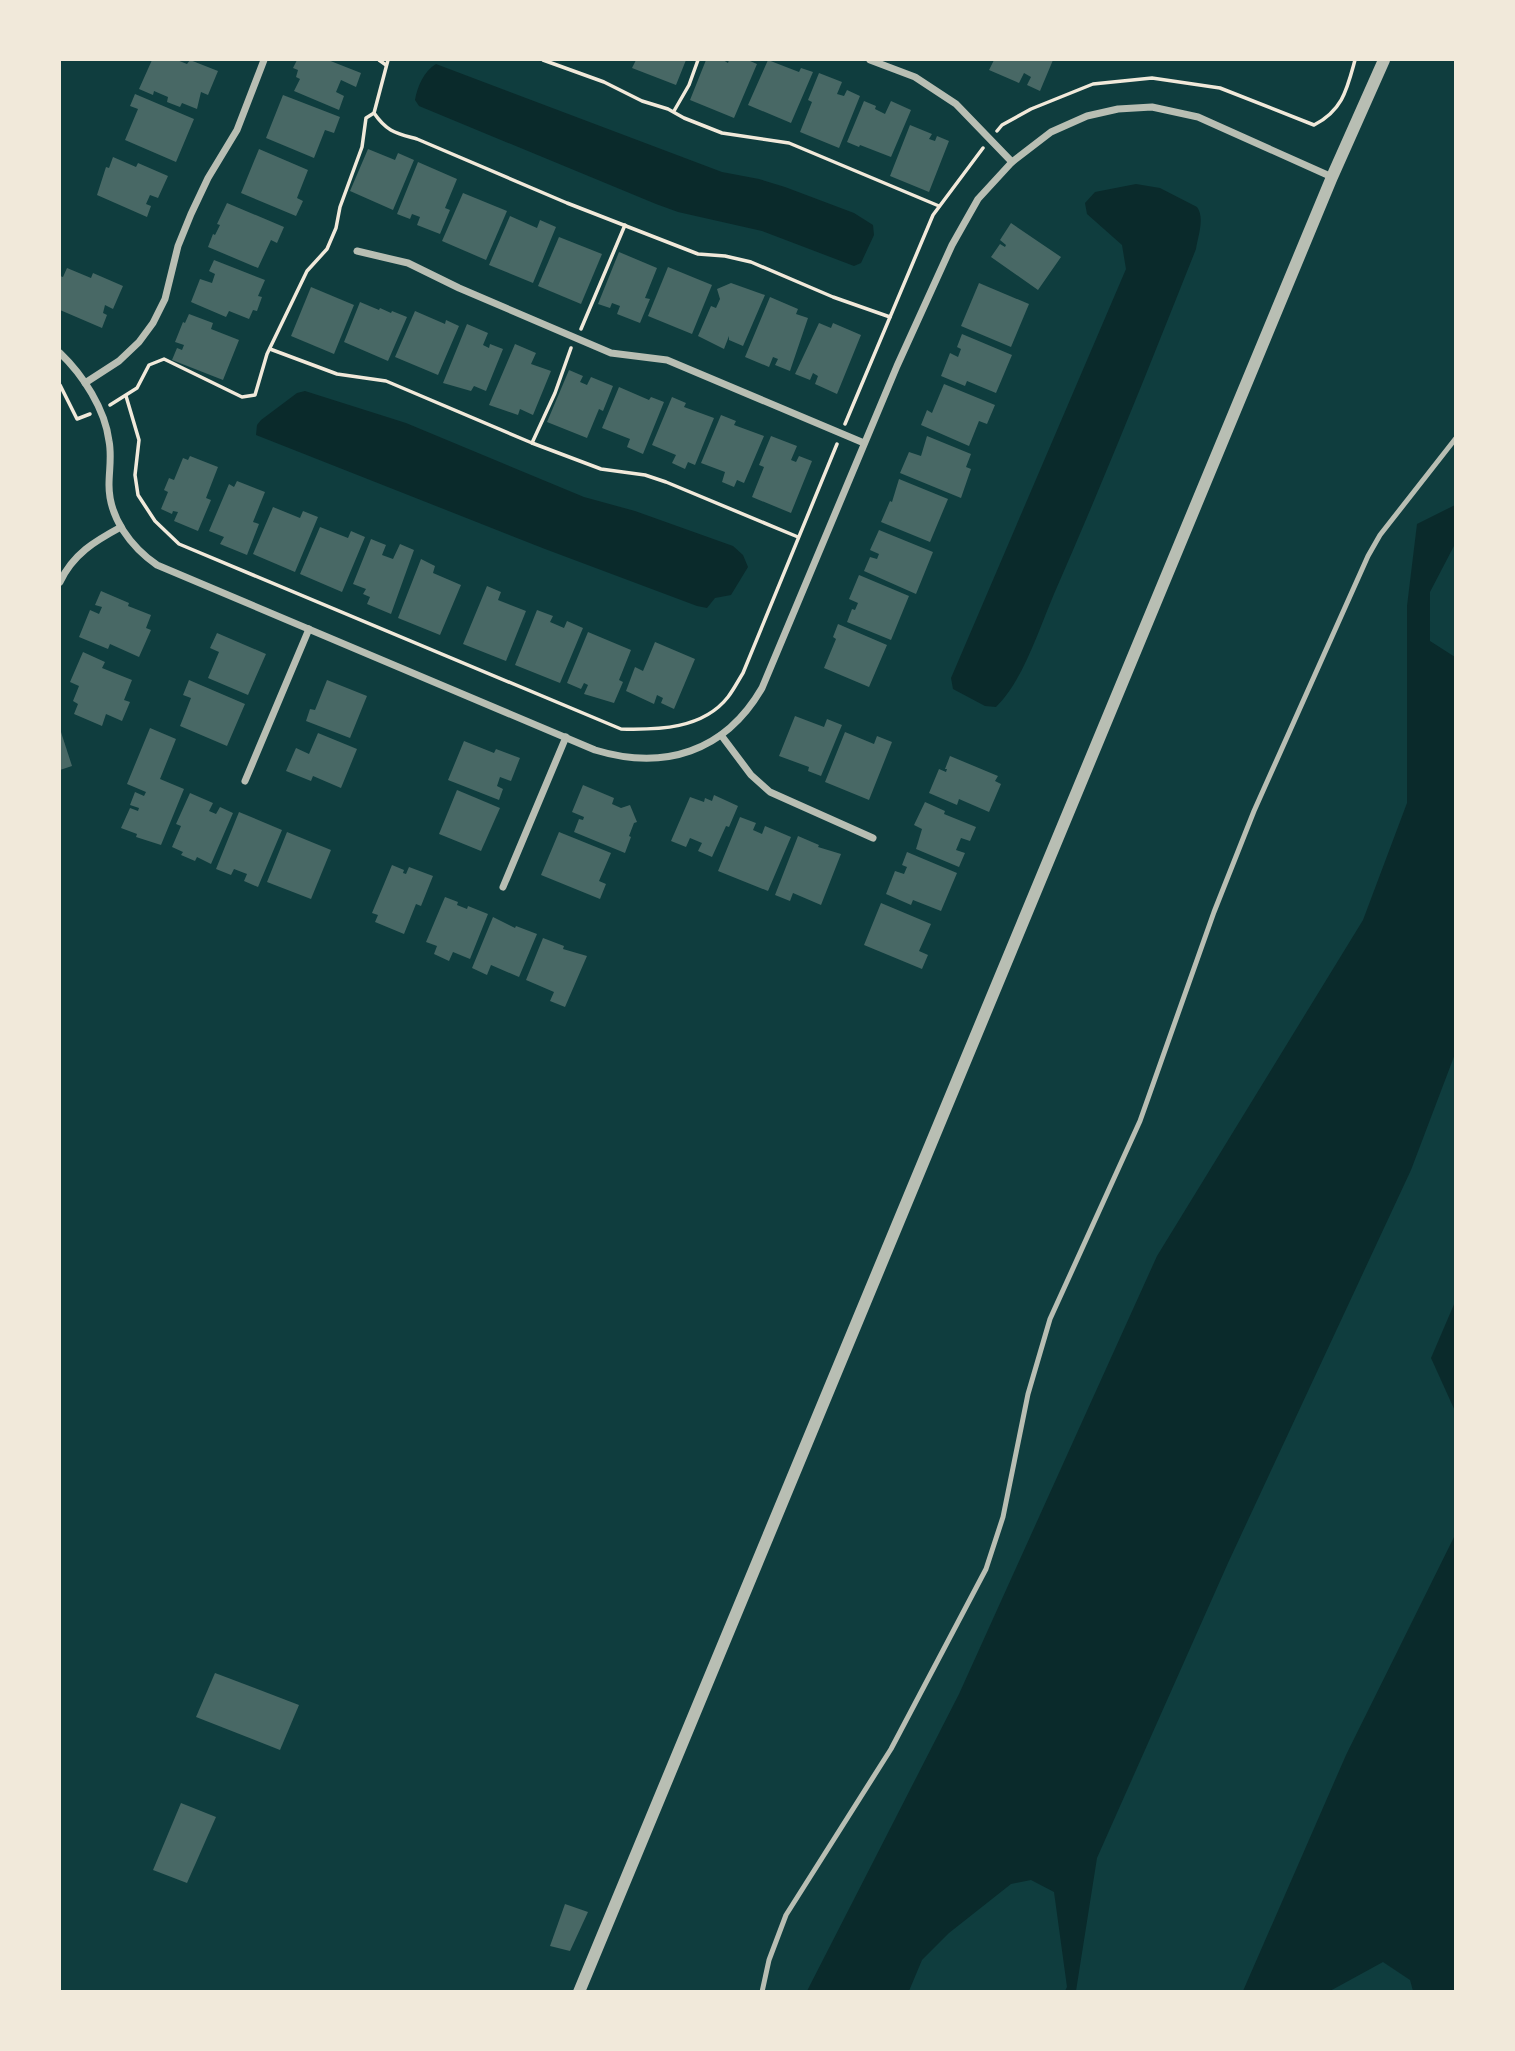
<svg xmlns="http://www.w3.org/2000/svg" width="1515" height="2051" font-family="'Source Sans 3',sans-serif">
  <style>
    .water { fill: #0a2a2b }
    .building { fill: #486865 }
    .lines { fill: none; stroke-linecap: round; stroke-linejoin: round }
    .path { stroke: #f1e9da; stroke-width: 3.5 }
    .service { stroke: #b8beb3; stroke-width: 5 }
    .minor { stroke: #b8beb3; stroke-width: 7 }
    .tertiary { stroke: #b8beb3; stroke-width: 12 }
  </style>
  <rect width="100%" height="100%" fill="#0f3d3e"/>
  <g class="water">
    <path d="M 436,64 L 722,172 L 759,179 L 785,187 L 854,213 L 873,225 L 874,235 L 861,263 L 854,266 L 762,231 L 678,212 L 656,204 L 419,106 L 415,100 C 417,87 424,71 436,64 Z"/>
    <path d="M 1136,184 L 1160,188 L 1197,207 C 1205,218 1198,236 1196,249 C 1150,365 1104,480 1054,594 C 1039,629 1023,681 996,707 L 985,706 L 953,689 L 951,678 L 1126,269 L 1122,245 L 1087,214 L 1085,203 L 1095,192 Z"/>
    <polygon points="305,391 406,423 584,497 635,511 733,546 743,555 748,567 731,595 715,598 707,608 697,606 545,549 256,435 257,425 261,420 297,393"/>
    <polygon points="1455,505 1455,544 1430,592 1430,641 1455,657 1455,1054 1411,1170 1228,1563 1097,1858 1076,1991 1065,1991 1067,1987 1054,1892 1031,1880 1011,1884 949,1933 922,1960 909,1991 807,1991 959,1694 1157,1256 1363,920 1407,803 1407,606 1417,524"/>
    <polygon points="1455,1302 1456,1302 1455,1411 1431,1358"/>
    <polygon points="1455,1535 1455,1991 1413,1991 1410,1980 1383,1962 1330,1991 1243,1991 1346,1755"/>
  </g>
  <g class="building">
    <polygon points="152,60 177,60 187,64 190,60 218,71 208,95 201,92 197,109 182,103 180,107 167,102 168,97 154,91 153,95 139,89"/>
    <polygon points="297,60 328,60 361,73 356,87 341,80 336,92 344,96 339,110 294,91 300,79 296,77 298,70 293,68"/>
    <polygon points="636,60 686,60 676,85 632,68"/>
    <polygon points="706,60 723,60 728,63 729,60 751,60 750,61 757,64 734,118 690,100"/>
    <polygon points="768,60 799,72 801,68 813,72 791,123 748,105"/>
    <polygon points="994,60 1053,60 1040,91 1027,85 1031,77 1024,73 1019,83 989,70"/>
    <polygon points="819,73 842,82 837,94 844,96 847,90 860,96 839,148 800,132 812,102 808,100"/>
    <polygon points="135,94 194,119 176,162 125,140 138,109 130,106"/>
    <polygon points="283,95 340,117 334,133 325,130 314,158 266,138"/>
    <polygon points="864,101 876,106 875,109 885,114 891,101 911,110 891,157 860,145 859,147 847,142"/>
    <polygon points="910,125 932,134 929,139 935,141 937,136 949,141 929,192 890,176"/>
    <polygon points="259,149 308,170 297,198 303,201 296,216 241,193"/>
    <polygon points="368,149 395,160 398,153 414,160 393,210 350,191"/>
    <polygon points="113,157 136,167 138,163 168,176 158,198 150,195 146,204 151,206 147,217 97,195 106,167 109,168"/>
    <polygon points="418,162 457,179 445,208 450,210 440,234 417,225 420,217 412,214 410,219 397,214"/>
    <polygon points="463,193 507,211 486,260 442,241"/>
    <polygon points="227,203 284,227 277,243 271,240 258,268 208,247 213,234 215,235 220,225 217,224"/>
    <polygon points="510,216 537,228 540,220 556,227 533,283 489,265"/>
    <polygon points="1011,223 1061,257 1038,290 991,257 1000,244 1005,247 1006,245 1000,240"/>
    <polygon points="559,237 602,254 581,304 538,286"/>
    <polygon points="619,252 657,268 645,298 650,299 640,323 617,314 620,306 612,303 610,308 598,304"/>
    <polygon points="214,260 265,280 258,296 262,297 257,311 253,310 249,319 229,311 226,317 191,302 200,279 212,283 215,274 209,271"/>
    <polygon points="668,267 712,285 692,334 648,316"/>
    <polygon points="67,268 91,278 93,273 123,286 113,309 105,305 103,313 107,315 102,328 60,310 60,276 63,277"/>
    <polygon points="731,283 765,295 743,346 729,340 729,336 724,349 698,336 711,306 716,308 720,299 717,289"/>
    <polygon points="979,283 1029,304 1011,347 961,326"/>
    <polygon points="311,287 354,305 334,354 291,336"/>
    <polygon points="770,297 798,309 796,314 808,318 790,371 775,365 778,359 773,357 769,367 745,357"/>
    <polygon points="360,302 379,310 380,308 391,313 392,311 407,317 388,361 344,342"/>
    <polygon points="415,311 445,324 446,320 459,326 438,375 395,357"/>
    <polygon points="189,314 213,323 211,329 239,340 223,380 172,360 177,348 182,350 184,345 175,342 183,322 185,323"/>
    <polygon points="819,323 831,328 833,323 861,335 837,394 815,384 818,376 813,373 810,380 795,374"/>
    <polygon points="467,324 488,333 483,345 489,348 490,344 503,349 486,391 474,386 471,391 443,383"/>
    <polygon points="962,334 1012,355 996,393 967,381 965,386 941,376 950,353 958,357 961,349 957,347"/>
    <polygon points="515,344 536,353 531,364 551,371 533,415 520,409 518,415 489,405"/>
    <polygon points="569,370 583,376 580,382 587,385 591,377 613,386 603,411 599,409 587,438 547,422"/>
    <polygon points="944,384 995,405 987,424 979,421 969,446 921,425 927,410 932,413"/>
    <polygon points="619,387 649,400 651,397 664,402 643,454 627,447 630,439 602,428"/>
    <polygon points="672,397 686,403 684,407 714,418 695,465 688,462 685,469 672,463 676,455 652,445"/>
    <polygon points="721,415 736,421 734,425 764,436 744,483 737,480 734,487 722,482 725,472 701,463"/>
    <polygon points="771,436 797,446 791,460 796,462 799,456 812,461 791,513 752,497 764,467 759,465"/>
    <polygon points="927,436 971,454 966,467 971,469 961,498 900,473 909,452 921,456"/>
    <polygon points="190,456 218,467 206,498 211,500 198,531 174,521 178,512 173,511 172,514 161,509 168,492 164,490 169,478 174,480 183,458 188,460"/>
    <polygon points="899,479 948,499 930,542 881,522 890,501 892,502"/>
    <polygon points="237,481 265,492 253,522 259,524 247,555 220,544 224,537 209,531 229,484 234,487"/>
    <polygon points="273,507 300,518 303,511 318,517 295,572 253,554"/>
    <polygon points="320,527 348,538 351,531 365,537 342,592 300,574"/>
    <polygon points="879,530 933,552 916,594 864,571 870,557 877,559 879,554 870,550"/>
    <polygon points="371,539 386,545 382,555 393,559 400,544 414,550 391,614 367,604 370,597 363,594 366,589 353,584"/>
    <polygon points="421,559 435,566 433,573 461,585 440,635 398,618"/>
    <polygon points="859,575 909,596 891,640 847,622 852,609 855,610 858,603 849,599"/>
    <polygon points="487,586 501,592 498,600 526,611 506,661 463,644"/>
    <polygon points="101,591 129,603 128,606 151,615 146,628 151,630 139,657 110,644 108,649 79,637 90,610 99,614 102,607 95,605"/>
    <polygon points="537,610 553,616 550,622 564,628 567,621 583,628 560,683 515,665"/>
    <polygon points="838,624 887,645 869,687 824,668 836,639 833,637"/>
    <polygon points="588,632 631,650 619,680 623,682 614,703 584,694 588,685 584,683 581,689 567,683"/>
    <polygon points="217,633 266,654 248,695 208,678 219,652 210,648"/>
    <polygon points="655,642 695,659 674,709 661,703 663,698 657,695 654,704 626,691 635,667 643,671"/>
    <polygon points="83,652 105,662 102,668 132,680 124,700 130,702 122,721 106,714 102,726 74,714 78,704 73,701 79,686 70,682"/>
    <polygon points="189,680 245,704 227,746 180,726 191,698 183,695"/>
    <polygon points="327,680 367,696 350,738 306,721 310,709 315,710"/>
    <polygon points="795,716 824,727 827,719 842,725 821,776 808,771 809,767 779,756"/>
    <polygon points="150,728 176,739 160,779 184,789 161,845 136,837 137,834 121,828 130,808 138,811 139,808 130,805 135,792 144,796 146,792 127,784"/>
    <polygon points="60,729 72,766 60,770"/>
    <polygon points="845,732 874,744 877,736 892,742 869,800 825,782"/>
    <polygon points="318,733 357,749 341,788 313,776 311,781 286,771 296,748 309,754"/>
    <polygon points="464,741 494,753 496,749 520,758 511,781 500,777 497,786 503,789 499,800 448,780"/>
    <polygon points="950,756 998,776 995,781 1001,784 989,812 959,799 957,805 929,793 939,769 946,772 947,769 945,769"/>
    <polygon points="583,785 614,798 612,804 621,808 630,805 637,822 634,823 629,836 631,837 625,853 574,832 579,819 583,820 584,817 572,812"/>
    <polygon points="457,790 500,808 481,851 439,834"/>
    <polygon points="190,793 213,803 209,811 216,814 220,807 233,813 211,864 197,857 195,861 181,855 183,852 172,847 181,826 176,824"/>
    <polygon points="714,795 738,806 729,827 726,826 712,857 698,851 702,843 690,838 686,847 671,841 690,797 704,802 705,798 712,801"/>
    <polygon points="925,802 945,811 944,814 976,827 970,841 961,838 956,850 965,853 959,867 916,849 922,829 914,825"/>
    <polygon points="239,812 282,830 258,887 244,881 247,874 234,869 231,875 216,869"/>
    <polygon points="740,817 756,823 753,830 762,834 765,826 791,837 768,891 718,871"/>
    <polygon points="287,832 331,850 311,899 267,882"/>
    <polygon points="559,832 611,853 599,881 606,884 600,899 541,875"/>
    <polygon points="798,836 819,845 818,847 841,854 821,905 793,893 790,901 775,895"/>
    <polygon points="907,852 957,873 941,911 913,900 911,905 886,894 895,871 904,874 907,867 902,865"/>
    <polygon points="392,865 404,870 403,873 406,874 409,867 433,876 421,906 416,904 404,934 375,922 378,915 372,913"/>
    <polygon points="445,897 458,902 457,905 467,909 468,906 488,914 470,959 453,952 449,961 434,954 437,946 426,942"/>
    <polygon points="881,903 931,924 919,951 928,955 922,969 864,945"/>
    <polygon points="493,917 515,928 516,926 537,934 519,977 491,965 487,975 472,968"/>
    <polygon points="543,938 564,946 563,949 587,956 565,1007 550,1001 554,992 526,980"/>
    <polygon points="215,1673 299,1705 280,1750 196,1717"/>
    <polygon points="181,1803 216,1817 187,1883 153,1870"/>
    <polygon points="565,1904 588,1912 570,1951 550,1946"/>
  </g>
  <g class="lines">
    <g class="path">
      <polyline points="379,60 386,65"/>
      <polyline points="543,60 604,82 642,101 668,109 684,118 722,133 789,143 939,206"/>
      <polyline points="674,111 689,85 698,60"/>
      <path d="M 374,113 C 387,132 396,133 417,139 L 567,203 L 698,254 L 725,256 L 751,262 L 833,297 L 890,317"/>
      <path d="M 997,131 L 1002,125 L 1031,109 L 1093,84 L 1152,78 L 1220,88 L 1314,125 C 1343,110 1347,89 1355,60"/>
      <polyline points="581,329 625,225"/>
      <polyline points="270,349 337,374 386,381 532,443 555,393 571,348"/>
      <polyline points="60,385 77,419 90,414"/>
      <path d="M 126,396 L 139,440 L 135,475 L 138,495 L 155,521 L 179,544 L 621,729 C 658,730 703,729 728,697 C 734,689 738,681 743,673 L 837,444"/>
      <polyline points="110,405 137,388 149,365 164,359 242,397 255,395 267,354 307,271 327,249 336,228 340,207 362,147 366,118 374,113 388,60"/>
      <polyline points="845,424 933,215 983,148"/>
      <polyline points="532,443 601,469 645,475 666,482 798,537"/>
    </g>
    <polyline class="service" points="762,1992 769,1960 786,1915 891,1749 986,1569 1003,1517 1028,1394 1050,1319 1140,1121 1214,912 1254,811 1368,556 1380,535 1456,438"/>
    <g class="minor">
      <polyline points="870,60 915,77 956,104 1012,162"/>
      <polyline points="357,251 408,263 459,288 611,353 667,360 864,443"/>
      <path d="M 60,353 C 83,375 105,409 109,441 C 112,456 109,470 109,485 C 109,518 131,547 157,565 L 595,750 C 664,771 725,752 762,688 L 897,366 L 952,245 L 978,199 L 1012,162 L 1051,132 L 1087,116 L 1118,109 L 1152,107 L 1198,117 L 1332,177"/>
      <polyline points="85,383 119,361 139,342 153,323 165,299 178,246 191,214 208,178 237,130 264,60"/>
      <path d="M 60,582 C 73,554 95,541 121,527"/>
      <polyline points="721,735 751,775 770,792 873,838"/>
      <polyline points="245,781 309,629"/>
      <polyline points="503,887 566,737"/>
    </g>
    <polyline class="tertiary" points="579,1992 1332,177 1384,60"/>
  </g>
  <rect width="1515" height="2051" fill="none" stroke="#f1e9da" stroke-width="122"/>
</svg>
